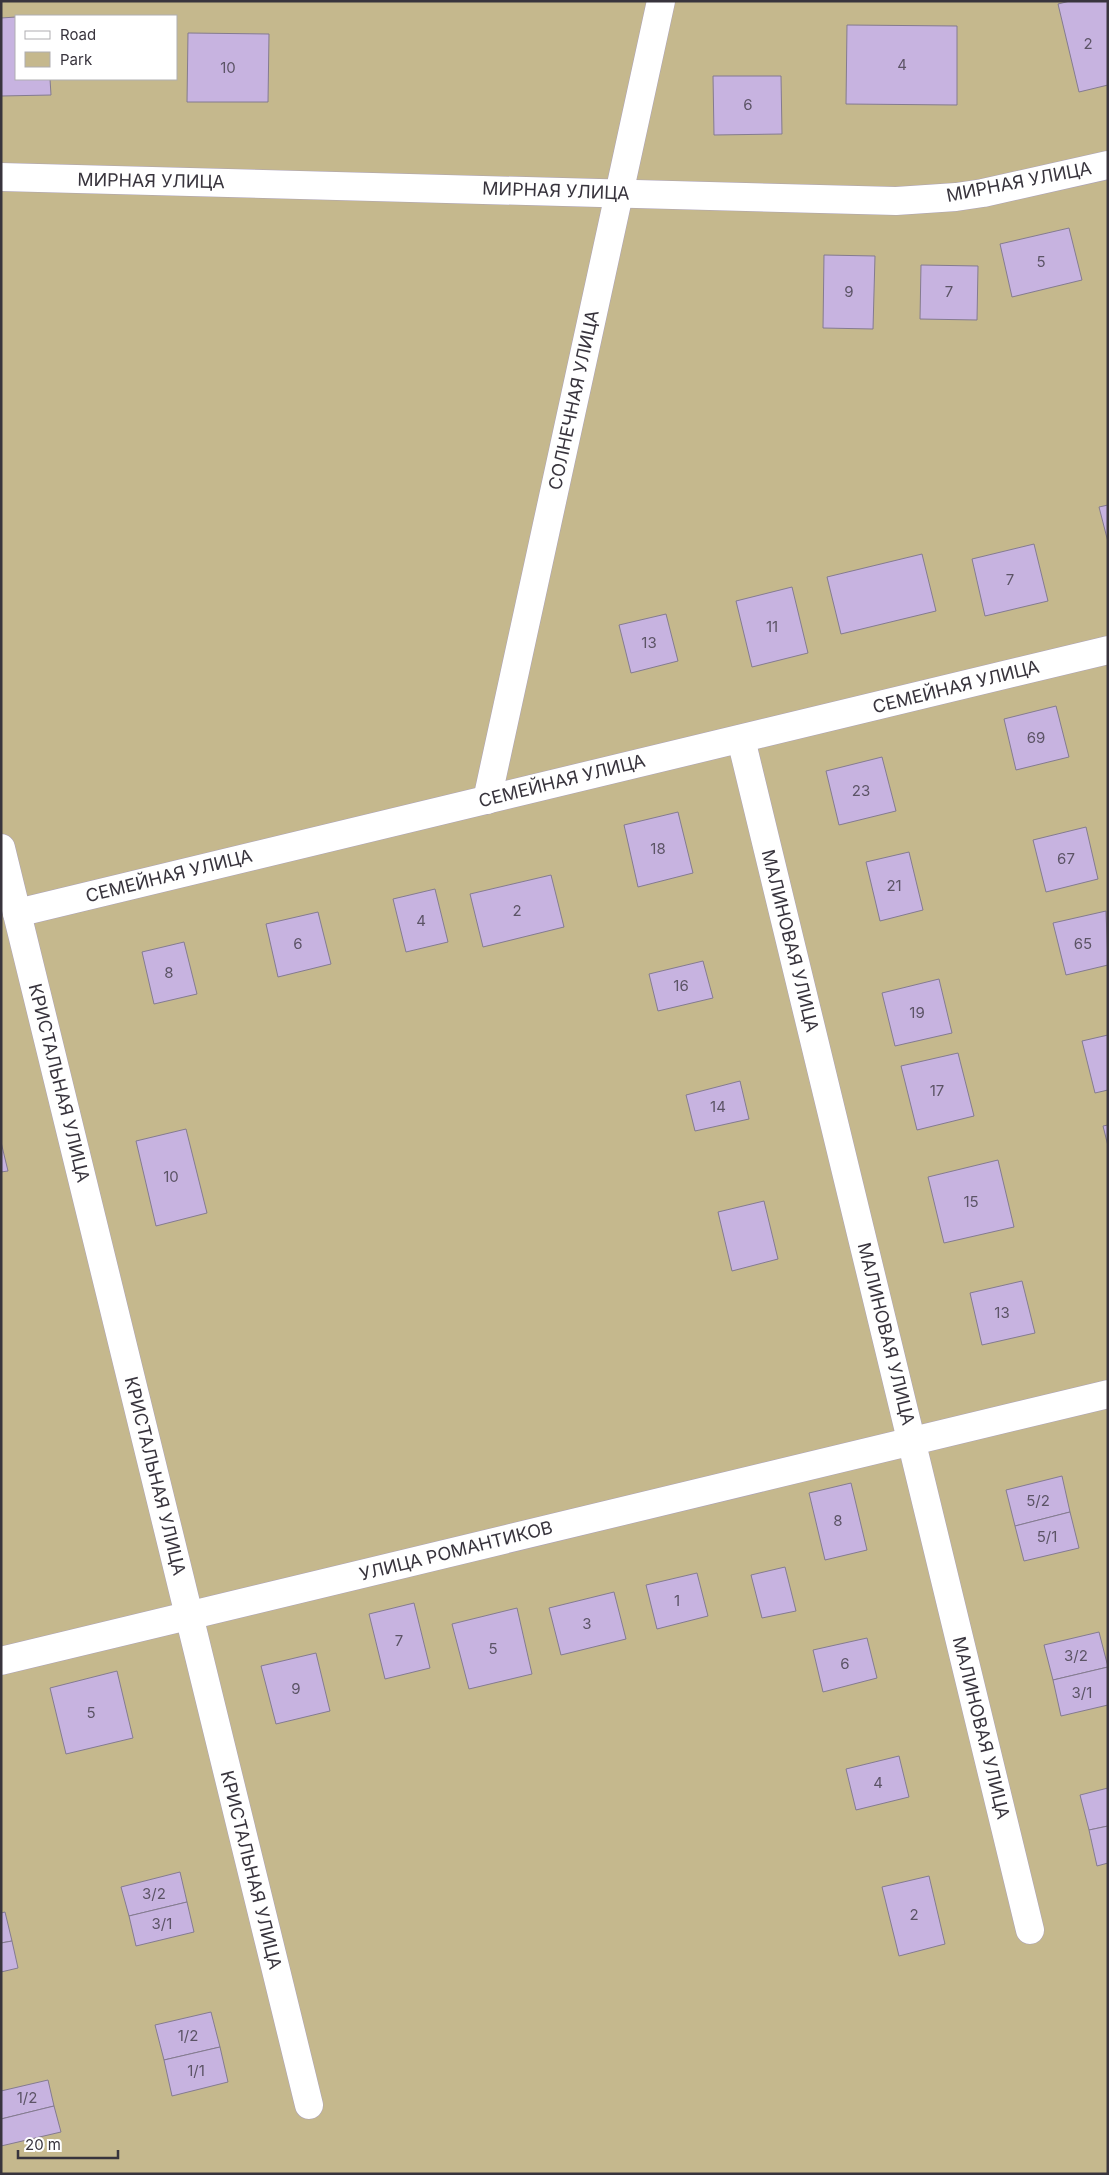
<svg xmlns="http://www.w3.org/2000/svg" width="1109" height="2175" font-family="Inter,sans-serif">
  <style>
    .green { fill: #c5b88d; fill-rule: evenodd }
    .building { fill: #c7b3e0; stroke: #847b90 }
    .lines { fill: none; stroke-linecap: round; stroke-linejoin: round }
    .minor-casing { stroke: #aca2b8; stroke-width: 29 }
    .minor { stroke: #fff; stroke-width: 28 }
    .labels { text-anchor: middle; stroke-width: 5; stroke-linejoin: round; paint-order: stroke }
    .number-label { font-size: 15px; fill: #5c5466 }
    .street-label { font-size: 18px; fill: #38343d; stroke: #fff }
  </style>
  <rect width="100%" height="100%" fill="#e9dff6"/>
  <path class="green" d="M 1,1 L 1108,1 L 1108,2174 L 1,2174 ZM 16,16 L 176,16 L 176,79 L 16,79 Z"/>
  <g class="building">
    <polygon points="1070,1 1108,1 1108,85 1079,92 1058,4"/>
    <polygon points="16,17 16,79 50,79 51,95 1,96 1,18"/>
    <polygon points="847,25 957,26 957,105 846,104"/>
    <polygon points="188,33 269,34 268,102 187,102"/>
    <polygon points="713,76 781,76 782,134 714,135"/>
    <polygon points="1069,228 1082,280 1012,297 1000,244"/>
    <polygon points="824,255 875,256 873,329 823,328"/>
    <polygon points="921,265 978,266 977,320 920,319"/>
    <polygon points="1108,505 1108,542 1099,507"/>
    <polygon points="1034,544 1048,601 985,616 972,559"/>
    <polygon points="922,554 936,611 841,634 827,577"/>
    <polygon points="792,587 808,653 752,667 736,601"/>
    <polygon points="666,614 678,661 631,673 619,625"/>
    <polygon points="1056,706 1069,757 1016,770 1004,719"/>
    <polygon points="882,757 896,811 839,825 826,771"/>
    <polygon points="678,812 693,873 638,887 624,825"/>
    <polygon points="1086,827 1098,879 1046,892 1033,840"/>
    <polygon points="909,852 923,910 880,921 866,862"/>
    <polygon points="551,875 564,927 483,947 470,894"/>
    <polygon points="435,889 448,942 406,952 393,899"/>
    <polygon points="1106,911 1108,965 1066,975 1053,923"/>
    <polygon points="318,912 331,964 278,977 266,924"/>
    <polygon points="184,942 197,994 154,1004 142,952"/>
    <polygon points="703,961 713,998 658,1011 649,974"/>
    <polygon points="939,979 952,1033 895,1046 882,993"/>
    <polygon points="1108,1035 1108,1090 1095,1093 1082,1041"/>
    <polygon points="958,1053 974,1116 917,1130 901,1066"/>
    <polygon points="740,1081 749,1119 695,1131 686,1095"/>
    <polygon points="1108,1125 1108,1146 1103,1126"/>
    <polygon points="186,1129 207,1213 156,1226 136,1141"/>
    <polygon points="1,1142 8,1171 1,1172"/>
    <polygon points="998,1160 1014,1227 944,1243 928,1177"/>
    <polygon points="764,1201 778,1259 732,1271 718,1212"/>
    <polygon points="1022,1281 1035,1333 982,1345 970,1293"/>
    <polygon points="1062,1476 1070,1512 1015,1526 1006,1490"/>
    <polygon points="851,1483 867,1550 825,1560 809,1493"/>
    <polygon points="1070,1512 1079,1548 1024,1561 1015,1526"/>
    <polygon points="785,1567 796,1611 762,1618 751,1575"/>
    <polygon points="697,1573 708,1616 657,1629 646,1585"/>
    <polygon points="614,1592 626,1639 561,1655 549,1608"/>
    <polygon points="414,1603 430,1668 385,1679 369,1614"/>
    <polygon points="517,1608 532,1674 469,1689 452,1624"/>
    <polygon points="1099,1632 1108,1667 1053,1680 1044,1645"/>
    <polygon points="867,1638 877,1678 823,1692 813,1650"/>
    <polygon points="316,1653 330,1711 276,1724 261,1666"/>
    <polygon points="1108,1667 1108,1705 1061,1716 1053,1680"/>
    <polygon points="117,1671 133,1738 66,1754 50,1688"/>
    <polygon points="899,1756 909,1797 856,1810 846,1769"/>
    <polygon points="1108,1788 1108,1826 1089,1830 1080,1795"/>
    <polygon points="1108,1826 1108,1863 1097,1866 1089,1830"/>
    <polygon points="180,1872 187,1902 129,1916 121,1887"/>
    <polygon points="929,1876 945,1944 899,1956 882,1887"/>
    <polygon points="187,1902 194,1932 136,1946 129,1916"/>
    <polygon points="5,1912 12,1941 1,1943 1,1913"/>
    <polygon points="12,1941 18,1968 1,1972 1,1943"/>
    <polygon points="211,2012 220,2047 164,2060 155,2025"/>
    <polygon points="220,2047 228,2082 172,2096 164,2060"/>
    <polygon points="48,2080 54,2106 1,2119 1,2091"/>
    <polygon points="54,2106 61,2132 1,2146 1,2119"/>
  </g>
  <g class="lines">
    <g class="minor-casing">
      <g id="minor">
        <polyline points="1,177 896,201 956,197 983,193 1108,165"/>
        <polyline points="741,739 1030,1930"/>
        <polyline points="487,800 661,1"/>
        <polyline points="1,848 309,2105"/>
        <polyline points="17,913 1108,650"/>
        <polyline points="1,1661 1108,1394"/>
      </g>
    </g>
    <use href="#minor" class="minor"/>
  </g>
  <g class="labels">
    <g class="number-label">
      <text x="1088" y="49">2</text>
      <text x="902" y="70">4</text>
      <text x="228" y="73">10</text>
      <text x="748" y="110">6</text>
      <text x="1041" y="267">5</text>
      <text x="849" y="297">9</text>
      <text x="949" y="297">7</text>
      <text x="1010" y="585">7</text>
      <text x="772" y="632">11</text>
      <text x="649" y="648">13</text>
      <text x="1036" y="743">69</text>
      <text x="861" y="796">23</text>
      <text x="658" y="854">18</text>
      <text x="1066" y="864">67</text>
      <text x="894" y="891">21</text>
      <text x="517" y="916">2</text>
      <text x="421" y="926">4</text>
      <text x="298" y="949">6</text>
      <text x="1083" y="949">65</text>
      <text x="169" y="978">8</text>
      <text x="681" y="991">16</text>
      <text x="917" y="1018">19</text>
      <text x="937" y="1096">17</text>
      <text x="718" y="1112">14</text>
      <text x="171" y="1182">10</text>
      <text x="971" y="1207">15</text>
      <text x="1002" y="1318">13</text>
      <text x="1038" y="1506">5/2</text>
      <text x="838" y="1526">8</text>
      <text x="1047" y="1542">5/1</text>
      <text x="677" y="1606">1</text>
      <text x="587" y="1629">3</text>
      <text x="399" y="1646">7</text>
      <text x="493" y="1654">5</text>
      <text x="1076" y="1661">3/2</text>
      <text x="845" y="1669">6</text>
      <text x="296" y="1694">9</text>
      <text x="1082" y="1698">3/1</text>
      <text x="91" y="1718">5</text>
      <text x="878" y="1788">4</text>
      <text x="154" y="1899">3/2</text>
      <text x="914" y="1920">2</text>
      <text x="162" y="1929">3/1</text>
      <text x="188" y="2041">1/2</text>
      <text x="196" y="2076">1/1</text>
      <text x="27" y="2103">1/2</text>
    </g>
    <g class="street-label">
      <text transform="translate(151 181) rotate(1)" y="6">МИРНАЯ УЛИЦА</text>
      <text transform="translate(1019 182) rotate(-11)" y="6">МИРНАЯ УЛИЦА</text>
      <text transform="translate(556 191) rotate(2)" y="6">МИРНАЯ УЛИЦА</text>
      <text transform="translate(574 400) rotate(-78)" y="6">СОЛНЕЧНАЯ УЛИЦА</text>
      <text transform="translate(956 687) rotate(-14)" y="6">СЕМЕЙНАЯ УЛИЦА</text>
      <text transform="translate(562 781) rotate(-14)" y="6">СЕМЕЙНАЯ УЛИЦА</text>
      <text transform="translate(169 876) rotate(-14)" y="6">СЕМЕЙНАЯ УЛИЦА</text>
      <text transform="translate(790 941) rotate(76)" y="6">МАЛИНОВАЯ УЛИЦА</text>
      <text transform="translate(59 1083) rotate(76)" y="6">КРИСТАЛЬНАЯ УЛИЦА</text>
      <text transform="translate(886 1334) rotate(76)" y="6">МАЛИНОВАЯ УЛИЦА</text>
      <text transform="translate(155 1476) rotate(76)" y="6">КРИСТАЛЬНАЯ УЛИЦА</text>
      <text transform="translate(456 1551) rotate(-14)" y="6">УЛИЦА РОМАНТИКОВ</text>
      <text transform="translate(981 1728) rotate(76)" y="6">МАЛИНОВАЯ УЛИЦА</text>
      <text transform="translate(251 1870) rotate(76)" y="6">КРИСТАЛЬНАЯ УЛИЦА</text>
    </g>
  </g>
  <rect width="1109" height="2175" fill="none" stroke="#38343d" stroke-width="5"/>
  <rect x="15" y="15" width="162" height="65" fill="#ffffff" stroke="#afaeb1"/>
  <rect x="25" y="31" width="25" height="8" fill="#ffffff" stroke="#afaeb1"/>
  <text x="60" y="40" font-size="15" fill="#38343d">Road</text>
  <rect x="25" y="52" width="25" height="15" fill="#c5b88d" stroke="#afaeb1"/>
  <text x="60" y="65" font-size="15" fill="#38343d">Park</text>
  <path d="M18 2150v8h100v-8" fill="none" stroke="#38343d" stroke-width="2.5"/>
  <text x="25" y="2150" font-size="15" fill="#38343d" stroke="#ffffff" stroke-width="4" paint-order="stroke">20 m</text>
</svg>
